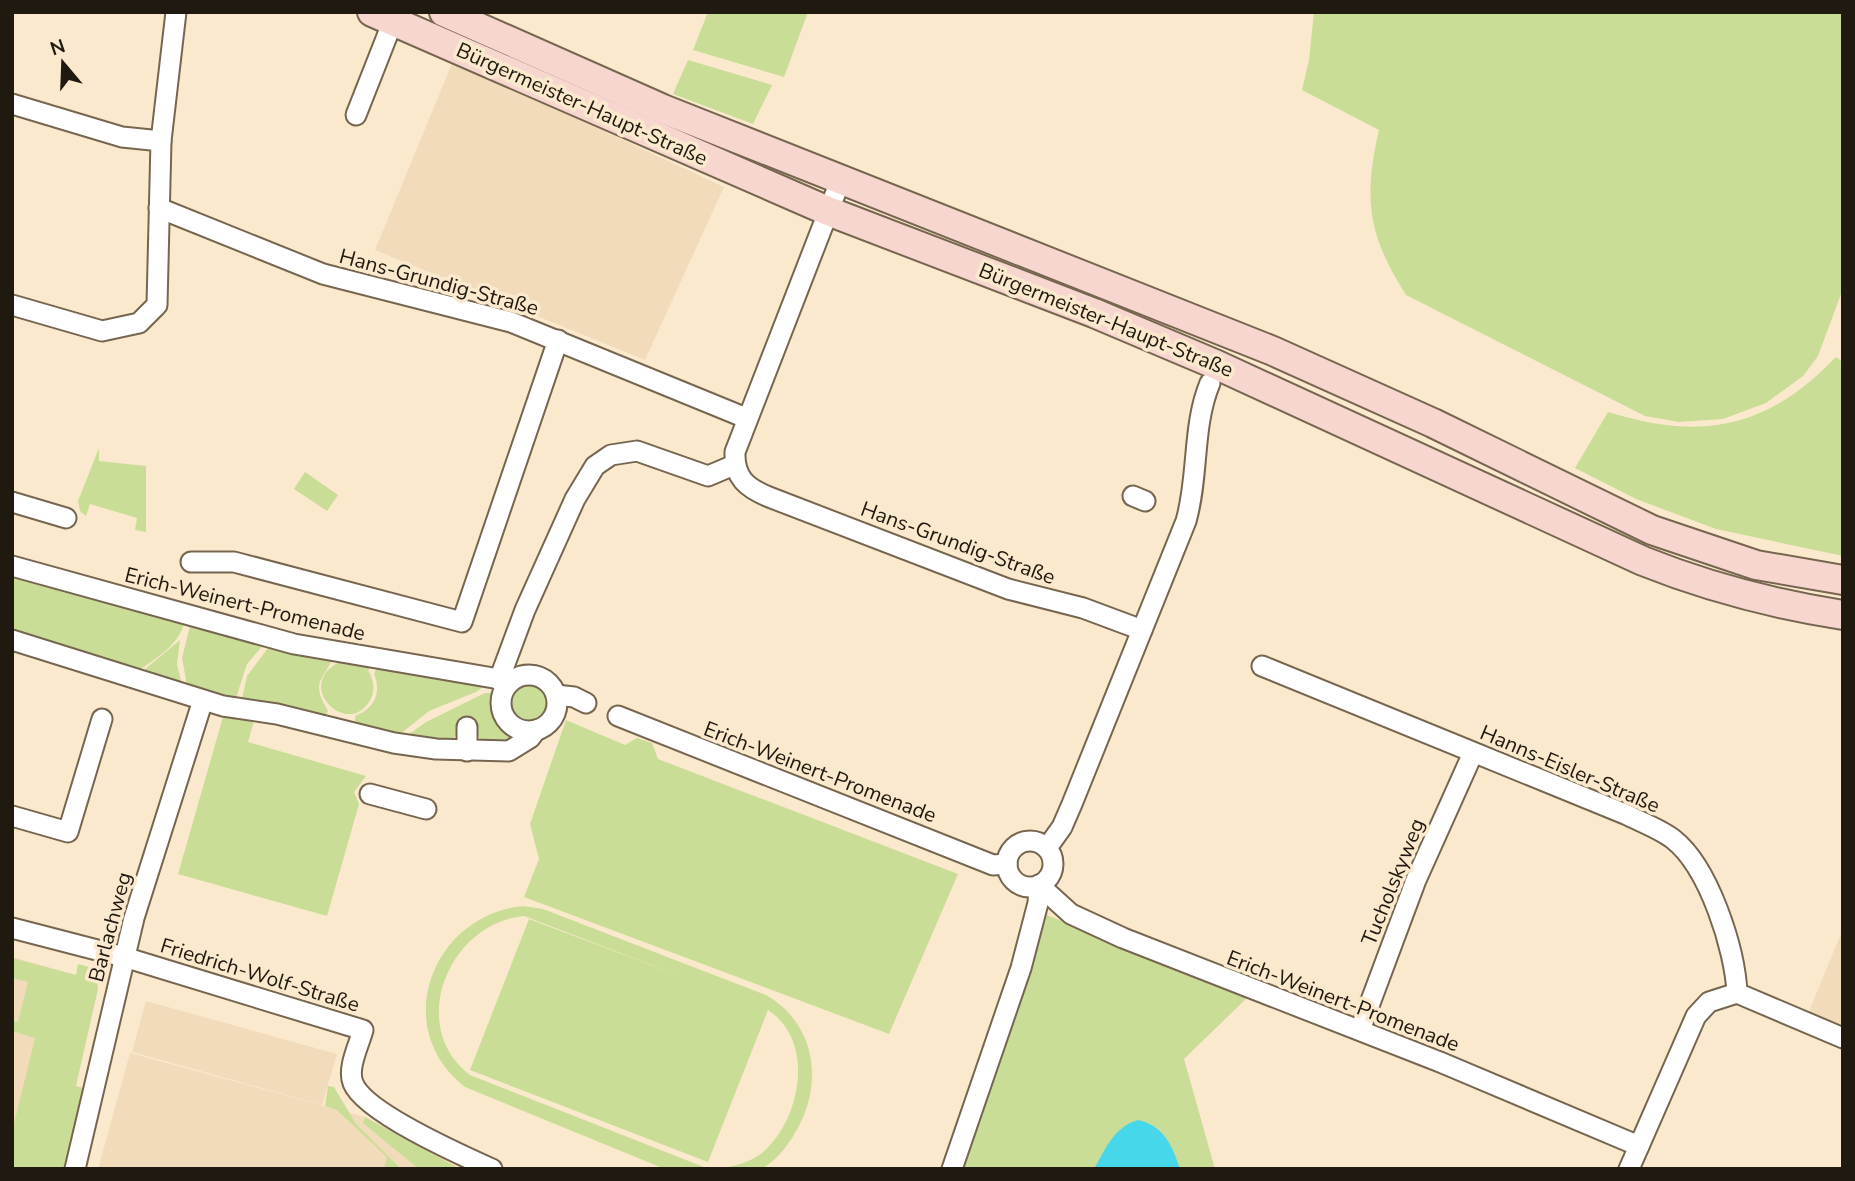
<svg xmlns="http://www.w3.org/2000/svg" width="1855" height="1181" font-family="'Nunito Sans',sans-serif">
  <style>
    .built { fill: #f1dbba }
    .green { fill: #cadd97 }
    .water { fill: #47d7ea }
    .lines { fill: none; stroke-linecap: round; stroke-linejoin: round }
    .street-casing { stroke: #76664f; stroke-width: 23 }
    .secondary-casing { stroke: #76664f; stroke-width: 32 }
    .street { stroke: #fff; stroke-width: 19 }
    .secondary { stroke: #f7d6d0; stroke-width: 28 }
    .labels { text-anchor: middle; stroke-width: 7; stroke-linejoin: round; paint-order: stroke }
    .street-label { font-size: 21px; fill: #1f190f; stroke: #fbe9ce }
  </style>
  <rect width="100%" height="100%" fill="#fbe9ce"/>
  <g class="built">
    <polygon points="453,61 724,187 645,360 375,250"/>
    <polygon points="1843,929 1843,1029 1808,1014"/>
    <polygon points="12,957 76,975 70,1037 41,1169 12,1169"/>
    <polygon points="146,1001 337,1054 322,1105 132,1052"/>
    <polygon points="130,1053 365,1117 460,1169 98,1169"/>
  </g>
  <g class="green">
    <polygon points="708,12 808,12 784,77 693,50"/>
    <path d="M 1314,12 L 1843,12 L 1843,273 L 1841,294 L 1818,356 L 1803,376 L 1766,403 L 1723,419 L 1679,422 L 1645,416 L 1406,295 C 1368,235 1363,199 1379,130 L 1302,90 L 1309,60 Z"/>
    <polygon points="688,60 772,85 753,124 673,94"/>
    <path d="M 1836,357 L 1843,362 L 1843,556 L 1716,529 L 1636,499 L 1575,468 L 1608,412 C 1702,441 1767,429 1836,357 Z"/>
    <polygon points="99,448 99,461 146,466 146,532 135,530 137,518 90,504 86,516 80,511 78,501"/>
    <polygon points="305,472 338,495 327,511 294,489"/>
    <path d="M 12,570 L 184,623 C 179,646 153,660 134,674 L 12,635 Z"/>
    <polygon points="191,622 264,644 247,664 236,698 228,704 188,691 182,658"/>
    <polygon points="180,640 177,665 184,692 138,675"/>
    <path d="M 271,644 L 334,655 C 325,680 309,680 328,711 L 323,724 L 242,699 L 247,676 Z"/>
    <path d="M 339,655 L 373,665 L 368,670 C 374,681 376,691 369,702 C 346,738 293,684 340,662 Z"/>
    <path d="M 379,663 L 490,682 L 476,692 L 429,711 L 394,739 L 356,732 L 355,716 C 374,709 382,693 374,674 Z"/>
    <circle cx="528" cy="704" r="19"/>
    <path d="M 485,693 L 492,693 C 492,720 502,726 527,732 L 503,742 L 484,742 L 463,722 L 451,743 L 401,740 L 426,722 Z"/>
    <polygon points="225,710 255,717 248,742 366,776 354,792 359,804 327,916 178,874"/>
    <polygon points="566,720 625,745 637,738 652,743 658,759 958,874 889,1034 524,897 539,859 530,824"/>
    <path d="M 523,906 L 543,909 L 766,995 C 817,1024 824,1086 795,1133 C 787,1147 775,1162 761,1169 L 722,1169 C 736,1165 751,1162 762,1153 C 801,1120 816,1041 768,1010 L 708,1162 L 470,1070 L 529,919 L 691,980 L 524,916 C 449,923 406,1026 470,1075 L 704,1167 L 717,1169 L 665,1169 L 465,1087 C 389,1028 432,915 523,906 Z"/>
    <polygon points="1044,914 1251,994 1184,1059 1215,1169 957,1169"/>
    <polygon points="12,958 76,975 78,964 96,969 98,989 76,1086 87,1089 68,1169 12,1169 12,1132 35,1038 12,1031 12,1021 18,1022 28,982 12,978"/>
    <polygon points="328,1086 334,1087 356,1124 401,1169 384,1169 387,1157 337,1110 325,1106"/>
    <polygon points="365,1117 460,1169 419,1169 363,1123"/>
  </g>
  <path class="water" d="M 1138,1120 C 1164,1126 1172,1145 1180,1169 L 1094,1169 C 1106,1148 1114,1127 1138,1120 Z"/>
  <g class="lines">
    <g class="street-casing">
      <g id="street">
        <polyline points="12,104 122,137 161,141"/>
        <polyline points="356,115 393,21"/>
        <path d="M 841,179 L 735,452 C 734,478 747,488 769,497 L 1008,589 L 1083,608 L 1142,630"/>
        <polyline points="159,208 323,274 511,322 746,418"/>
        <polyline points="12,305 102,331 139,323 157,305 161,141 176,12"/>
        <polyline points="1133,496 1145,501"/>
        <polyline points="12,502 66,518"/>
        <polyline points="191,562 234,562 462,622 558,340"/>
        <polyline points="12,566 294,644 511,681"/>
        <polyline points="12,640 223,706 277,714 394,743 436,749 509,751 530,738 536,730"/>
        <path d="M 1262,666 L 1625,814 C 1641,822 1660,829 1673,839 C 1709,867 1735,949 1737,993 L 1843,1038"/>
        <circle cx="529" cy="703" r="28"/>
        <polyline points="499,680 525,610 575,499 595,466 611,455 637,451 708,476 734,465"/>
        <polyline points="556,695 574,697 586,703"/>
        <polyline points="618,716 993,865 1007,864"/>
        <polyline points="467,751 467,727"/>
        <polyline points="370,794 426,809"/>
        <polyline points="12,816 68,832 102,719"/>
        <circle cx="1030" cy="864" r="23"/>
        <path d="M 1047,848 L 1062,827 L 1072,804 L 1186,521 C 1199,476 1192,426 1210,383"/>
        <polyline points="1039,885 1071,914 1123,938 1440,1062 1639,1146"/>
        <path d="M 12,928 L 124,957 L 363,1030 C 359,1045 347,1068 353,1083 C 364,1112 463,1156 492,1169"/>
        <polyline points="1360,1030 1416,880 1473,753"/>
        <polyline points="75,1169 134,918 203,700"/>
        <polyline points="952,1169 1021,968 1038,903 1039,885"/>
        <polyline points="1629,1169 1696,1016 1709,1002 1737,993"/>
      </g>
    </g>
    <g class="secondary-casing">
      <g id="secondary">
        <path d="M 372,12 L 828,211 L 1094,313 L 1217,365 L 1643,561 C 1708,587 1773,604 1843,615"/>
        <polyline points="444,12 663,109 1273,351 1433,423 1652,530 1756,565 1843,580"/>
      </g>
    </g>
    <use href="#street" class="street"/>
    <use href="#secondary" class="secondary"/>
  </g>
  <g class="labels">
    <g class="street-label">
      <text transform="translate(582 104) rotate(24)" y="7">Bürgermeister-Haupt-Straße</text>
      <text transform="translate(439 282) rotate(15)" y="7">Hans-Grundig-Straße</text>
      <text transform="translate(1106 320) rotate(22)" y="7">Bürgermeister-Haupt-Straße</text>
      <text transform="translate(958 543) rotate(20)" y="7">Hans-Grundig-Straße</text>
      <text transform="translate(245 604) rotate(14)" y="7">Erich-Weinert-Promenade</text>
      <text transform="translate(1570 769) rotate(23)" y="7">Hanns-Eisler-Straße</text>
      <text transform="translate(820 772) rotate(21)" y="7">Erich-Weinert-Promenade</text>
      <text transform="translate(1393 882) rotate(-68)" y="7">Tucholskyweg</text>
      <text transform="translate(110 927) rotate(-75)" y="7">Barlachweg</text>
      <text transform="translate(260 975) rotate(17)" y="7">Friedrich-Wolf-Straße</text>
      <text transform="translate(1343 1001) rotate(21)" y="7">Erich-Weinert-Promenade</text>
    </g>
  </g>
  <rect width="1855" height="1181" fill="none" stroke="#1f190f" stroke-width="28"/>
  <g transform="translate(63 63) rotate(341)" stroke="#fbe9ce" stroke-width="5" paint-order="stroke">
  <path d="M0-5L12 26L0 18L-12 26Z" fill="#1f190f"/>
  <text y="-10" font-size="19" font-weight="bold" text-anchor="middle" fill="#1f190f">N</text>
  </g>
</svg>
